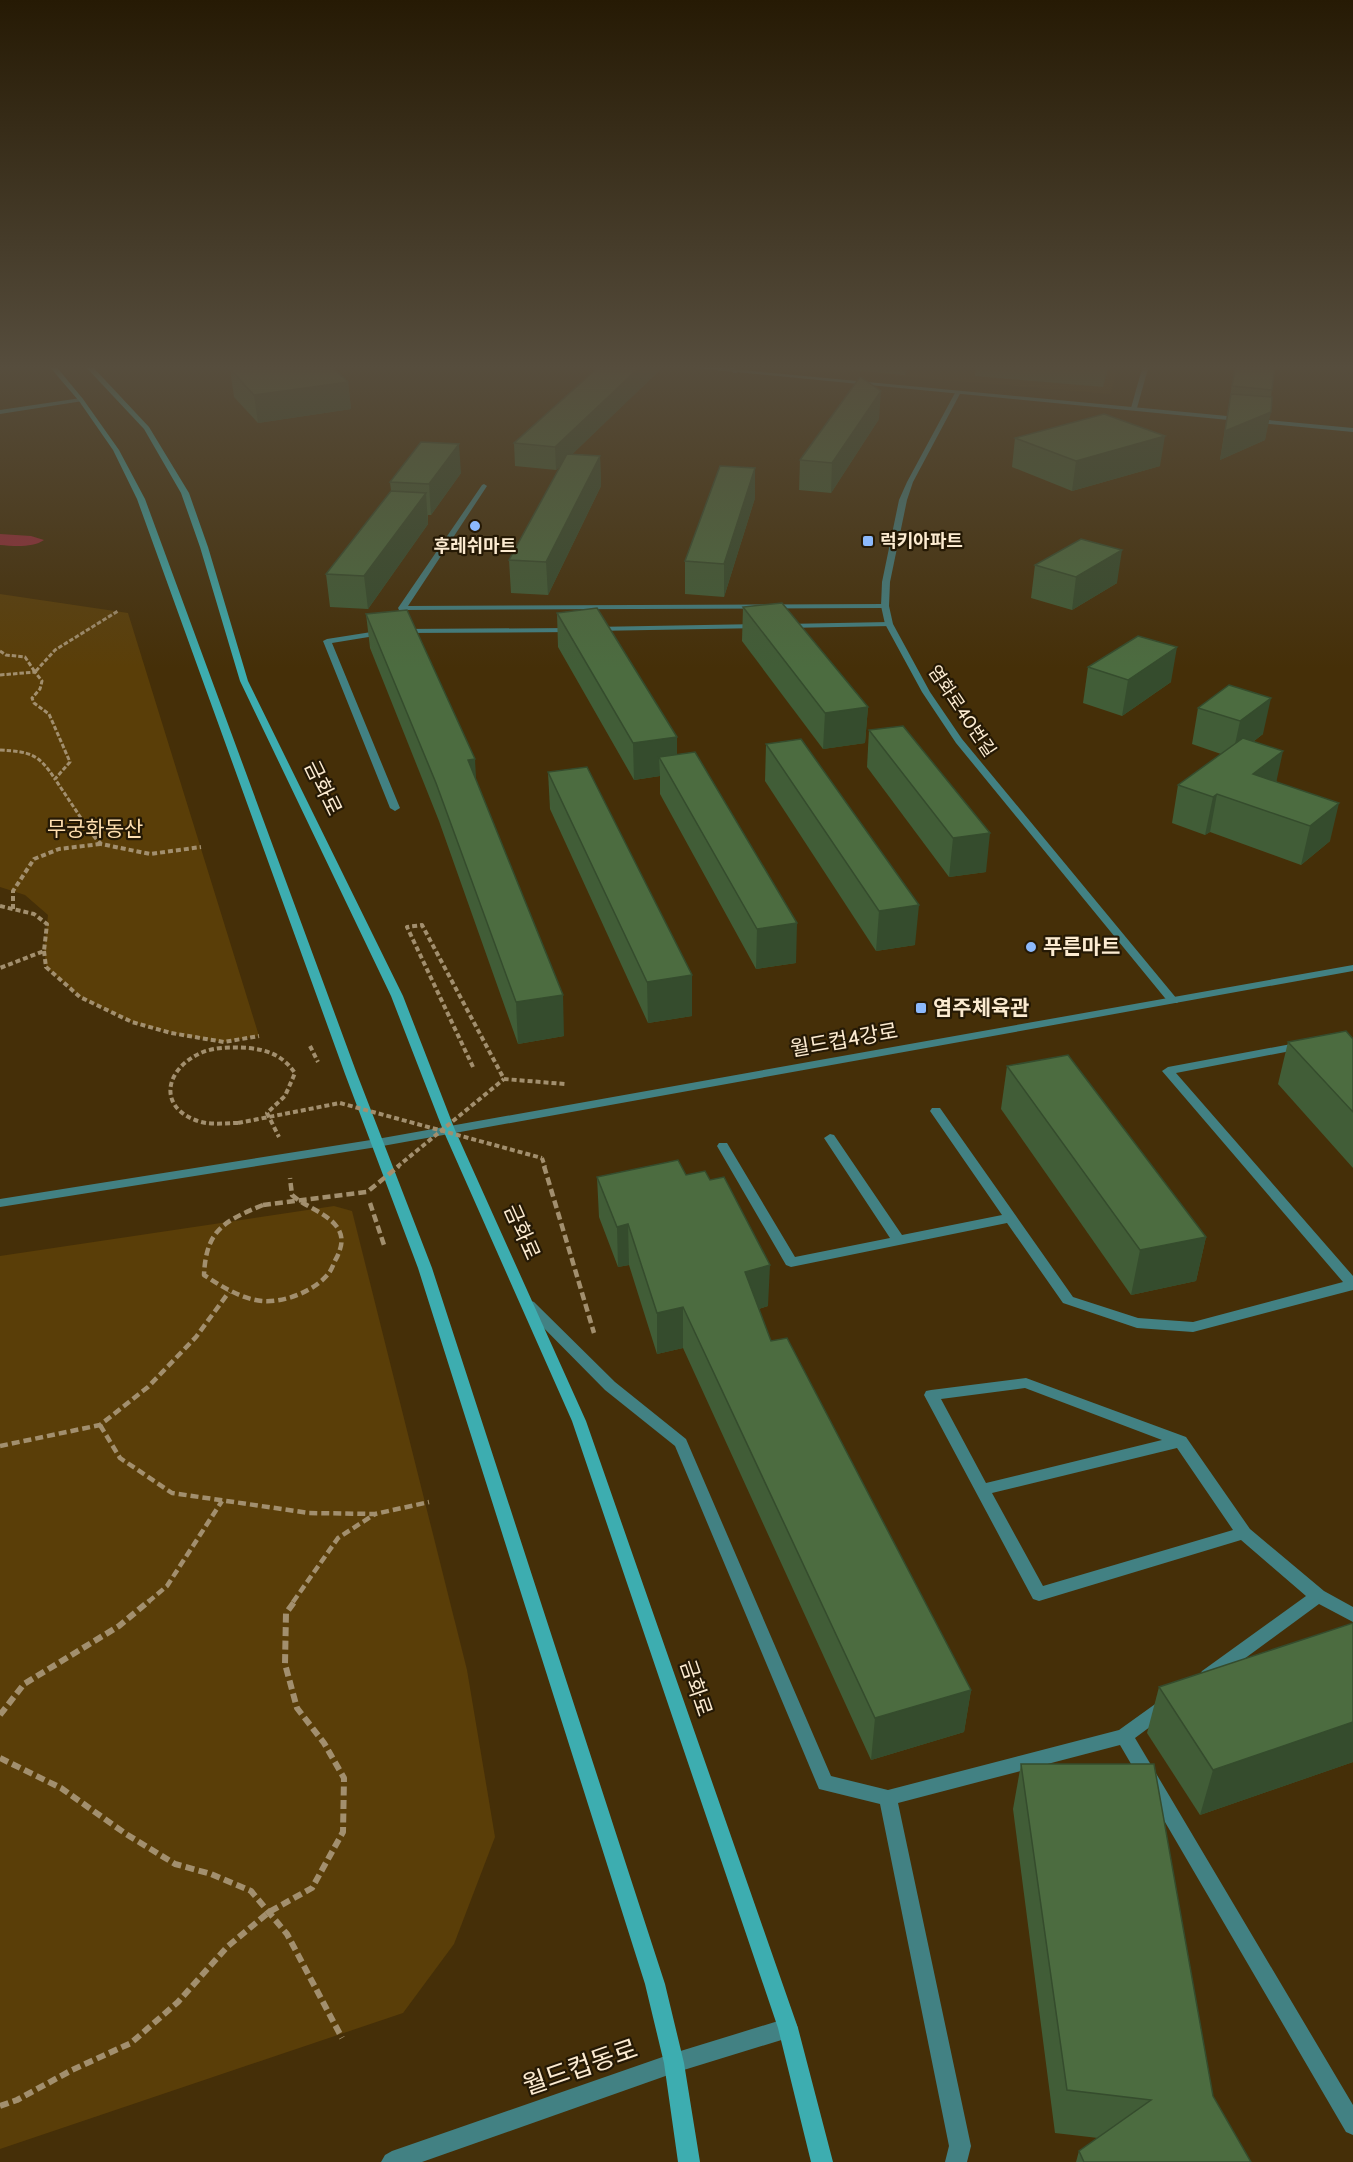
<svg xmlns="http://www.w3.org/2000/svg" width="1353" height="2162" font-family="Cabin,'Noto Sans KR',sans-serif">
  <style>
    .built { fill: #503708 }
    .green { fill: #5a3e08 }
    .water { fill: #992b39 }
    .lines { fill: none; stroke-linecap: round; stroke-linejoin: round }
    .path-far3 { stroke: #a28f6e; stroke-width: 3; stroke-dasharray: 4.5 2; stroke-linecap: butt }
    .path-far2 { stroke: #a28f6e; stroke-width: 4; stroke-dasharray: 5 3; stroke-linecap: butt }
    .path-far1 { stroke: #a28f6e; stroke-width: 4.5; stroke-dasharray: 8 4; stroke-linecap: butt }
    .path { stroke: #a28f6e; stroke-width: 6; stroke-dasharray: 9 4.5; stroke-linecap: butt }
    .service { fill: #428183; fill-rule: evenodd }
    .minor { fill: #428183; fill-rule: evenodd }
    .tertiary { fill: #428183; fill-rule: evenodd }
    .secondary { fill: #3dadb0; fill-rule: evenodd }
    .path-bridge-far1 { stroke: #a28f6e; stroke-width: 4; stroke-dasharray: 5 3; stroke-linecap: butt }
    .path-bridge { stroke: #a28f6e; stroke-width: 4.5; stroke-dasharray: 8 4; stroke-linecap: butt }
    .wall { fill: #415d37 }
    .shaded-wall { fill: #354c2d }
    .building { fill: #4c6c40; stroke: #354c2d; stroke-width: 1.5 }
    .poi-dot { fill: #8cb9fc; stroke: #251905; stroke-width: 2 }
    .labels { text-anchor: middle; stroke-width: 4.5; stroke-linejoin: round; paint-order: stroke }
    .far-poi-label { font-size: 18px; font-weight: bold; fill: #fcebd1; stroke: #251905; text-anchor: start }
    .far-street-label { font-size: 18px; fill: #fcebd1; stroke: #251905 }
    .street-label { font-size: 21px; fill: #fcebd1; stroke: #251905 }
    .park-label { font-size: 21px; fill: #ffdfb0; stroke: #251905 }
    .poi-label { font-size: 21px; font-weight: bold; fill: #fcebd1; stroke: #251905; text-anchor: start }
    .near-street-label { font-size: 26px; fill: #fcebd1; stroke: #251905 }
  </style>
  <rect width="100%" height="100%" fill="#452f08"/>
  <polygon class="built" points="768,365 1119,365 1110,394"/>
  <g class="green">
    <polygon points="0,594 128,613 259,1036 224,1042 183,1036 132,1022 80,997 46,967 44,951 48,915 25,895 0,887"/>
    <polygon points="334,1206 352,1211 467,1670 495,1837 454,1944 403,2013 0,2149 0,1256"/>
  </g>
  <path class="water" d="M 0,534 L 31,536 L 44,540 C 33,548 13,546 0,545 Z"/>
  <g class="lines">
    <g class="path-far3">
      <polyline points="0,651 6,655 25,657 35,672 55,650 118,611"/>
      <polyline points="0,675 35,672 42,681 40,689 32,698 34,703 49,714 70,762 55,779 89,830"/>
      <path d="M 0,750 C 30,752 38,753 55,779"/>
    </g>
    <g class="path-far2">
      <polyline points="88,829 101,844 150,854 201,847"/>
      <polyline points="0,906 34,914 47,924 44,951 0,968"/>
      <polyline points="13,909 13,891 34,859 59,849 100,844"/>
      <polyline points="44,951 46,967 80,997 132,1022 171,1033 224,1042 259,1036"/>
      <polyline points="310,1046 318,1062"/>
      <polyline points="473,1067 407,927 422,925 504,1079 565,1084"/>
      <path d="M 238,1123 C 226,1123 213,1125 201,1122 C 156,1109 164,1068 203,1052 C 216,1047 234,1047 248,1048 C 269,1050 283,1056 295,1073 L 285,1096 L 267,1113 L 279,1137"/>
      <polyline points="542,1158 545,1167"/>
    </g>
    <g class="path-far1">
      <polyline points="544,1166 594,1333"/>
      <polyline points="370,1203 385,1248"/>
      <path d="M 263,1205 C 224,1221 206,1230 204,1275 C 221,1286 241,1299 262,1301 C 284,1303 315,1291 329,1273 C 332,1269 334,1262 337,1257 C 342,1246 344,1237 337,1227 C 326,1212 305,1207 292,1195 L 290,1178"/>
      <polyline points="100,1425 120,1458 172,1493 309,1513 375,1514 429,1502"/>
      <polyline points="0,1446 100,1425 148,1387 196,1337 229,1292"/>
      <polyline points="148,1602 167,1586 222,1501"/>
      <polyline points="293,1602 338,1538 375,1514"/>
    </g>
    <g class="path">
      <polyline points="0,1715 24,1684 119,1626 149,1601"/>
      <polyline points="0,1758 61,1788 126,1834 175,1864 211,1874 251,1891 287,1934 342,2038"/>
      <polyline points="0,2106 17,2100 72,2070 131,2043 178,2002 227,1947 269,1912 312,1888 343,1832 344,1778 324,1743 297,1708 285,1664 286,1613 295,1601"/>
    </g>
    <g class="service">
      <polygon points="81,398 83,399 83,401 0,414 0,410"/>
      <polygon points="484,484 487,486 408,606 885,604 889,606 885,608 399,610 398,608 482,485"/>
      <polygon points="889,622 893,624 892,626 785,628 781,626 785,624"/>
      <polygon points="759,624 762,624 762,628 593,631 589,629 593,627"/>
      <polygon points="573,628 576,628 576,632 401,633 397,631 401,629"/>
      <polygon points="384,630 388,632 387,634 332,643 400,808 395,811 390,808 323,641 327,639"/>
      <polygon points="1302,1042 1308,1046 1306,1048 1176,1073 1353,1276 1353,1290 1193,1332 1137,1328 1063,1303 1007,1223 791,1267 786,1265 717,1146 719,1143 727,1143 795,1257 890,1238 824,1138 830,1134 834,1135 902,1235 1002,1215 930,1111 932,1108 940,1108 1073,1297 1138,1318 1193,1322 1343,1282 1162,1071 1168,1067"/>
      <polygon points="529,1300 534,1302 615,1382 686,1439 831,1776 888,1790 1119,1730 1158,1702 1164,1699 1170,1702 1173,1707 1170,1712 1135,1738 1353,2105 1353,2135 1346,2132 1120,1745 898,1803 971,2146 967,2162 945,2162 949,2146 880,1804 819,1789 675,1446 605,1390 524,1308 522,1305 524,1302"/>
      <path d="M 1026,1378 L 1186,1437 L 1250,1529 L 1324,1591 L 1353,1607 L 1353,1622 L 1319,1604 L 1214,1681 L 1208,1683 L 1202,1681 L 1199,1676 L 1202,1671 L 1306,1596 L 1241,1540 L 1039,1601 L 1033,1599 L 924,1395 L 926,1391 L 931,1390 ZM 1025,1388 L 1162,1440 L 986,1483 L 941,1399 ZM 1177,1448 L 1233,1530 L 1043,1586 L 992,1493 Z"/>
    </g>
    <g class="minor">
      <polygon points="729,365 735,365 737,373 733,373"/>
      <polygon points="1143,365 1149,365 1137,408 1134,410 1131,408"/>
      <polygon points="956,391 961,392 913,482 907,500 890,582 889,606 893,624 930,692 962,739 1177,999 1179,1001 1177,1003 1169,1003 956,743 922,692 885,624 881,606 882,582 899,500 907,482"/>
    </g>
    <g class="tertiary">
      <polygon points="663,365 689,365 1353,428 1353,432"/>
      <polygon points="1353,965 1353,971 377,1147 0,1207 0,1199 377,1139"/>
      <polygon points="788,2018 795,2021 798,2028 795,2035 788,2038 674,2073 422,2162 381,2162 385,2155 392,2151 674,2053"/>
    </g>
    <g class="secondary">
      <polygon points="48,365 55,365 83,399 119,450 145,499 357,1074 432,1268 665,1984 684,2063 700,2162 678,2162 664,2063 645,1984 418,1268 345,1074 137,499 113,450 79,401"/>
      <polygon points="84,365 91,365 149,427 189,493 208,547 248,681 403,996 455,1130 586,1421 798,2028 833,2162 811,2162 778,2028 572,1421 443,1130 391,996 240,681 200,547 181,493 144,429"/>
    </g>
    <g class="path-bridge-far1">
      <polyline points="238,1123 340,1103 542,1158"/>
      <polyline points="397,1167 504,1079"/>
    </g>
    <polyline class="path-bridge" points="263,1205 367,1192 399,1166"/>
  </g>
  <g class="wall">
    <polygon points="601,365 663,365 663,367 572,454 600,456 601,486 548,595 511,593 509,560 561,465 556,470 515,466 514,443"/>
    <polygon points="807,365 910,365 905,375 807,366"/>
    <polygon points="976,365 1109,365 1103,387 975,376"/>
    <polygon points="1235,365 1275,365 1272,390 1265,440 1220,460"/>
    <polygon points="230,369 348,382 351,409 258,423 234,397"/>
    <polygon points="879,419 831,493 799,490 800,460"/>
    <polygon points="1015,438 1160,466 1072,491 1012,467"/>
    <polygon points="461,473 431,515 428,515 428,524 368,609 330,607 326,574 391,491 390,482"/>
    <polygon points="755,498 724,597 685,594 685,561"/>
    <polygon points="1035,565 1117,583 1072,610 1031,598"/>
    <polygon points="743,607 868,707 865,743 823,749 742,641"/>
    <polygon points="557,613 677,755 796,963 756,969 660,794 660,776 634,780 558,647"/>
    <polygon points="366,614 476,782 564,1036 518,1044 439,821 370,648"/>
    <polygon points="1088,667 1171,682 1122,716 1083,703"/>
    <polygon points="1229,685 1263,734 1254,741 1277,782 1330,841 1301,865 1210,832 1205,835 1172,823 1178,785 1221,754 1192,744 1198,708"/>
    <polygon points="869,730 986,872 949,877 867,767"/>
    <polygon points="766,744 915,945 876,951 765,781"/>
    <polygon points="548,772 692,975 692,1016 648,1023 550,809"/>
    <polygon points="1353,1039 1353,1168 1278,1084 1288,1042"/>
    <polygon points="1007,1066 1206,1237 1196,1281 1131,1295 1001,1109"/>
    <polygon points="686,1175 768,1306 759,1309 771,1341 971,1690 964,1732 871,1760 683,1348 657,1354 629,1265 618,1267 599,1217 597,1177"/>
    <polygon points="1353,1623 1353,1762 1200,1815 1147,1733 1159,1687"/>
    <polygon points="1021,1764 1213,2096 1251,2162 1076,2162 1079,2151 1098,2138 1055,2133 1013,1809"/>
  </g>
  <g class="shaded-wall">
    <polygon points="642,365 663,365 663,367 556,470 555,447"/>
    <polygon points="908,365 910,365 905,375 905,369"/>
    <polygon points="1106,365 1109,365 1103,387 1106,367"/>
    <polygon points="348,382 351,409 258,423 254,395"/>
    <polygon points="881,391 879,419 831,493 832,463"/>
    <polygon points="1271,412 1265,440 1220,460 1225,431"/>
    <polygon points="1165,436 1160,466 1072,491 1076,461"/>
    <polygon points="459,444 461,473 431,515 429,484"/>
    <polygon points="600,456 601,486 548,595 546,562"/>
    <polygon points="755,468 755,498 724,597 724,564"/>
    <polygon points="426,493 428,524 368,609 364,576"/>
    <polygon points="1122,550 1117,583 1072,610 1076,577"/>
    <polygon points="1177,647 1171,682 1122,716 1128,680"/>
    <polygon points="1271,698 1263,734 1232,758 1240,721"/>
    <polygon points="868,707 865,743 823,749 825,713"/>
    <polygon points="677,737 677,774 659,757 660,776 634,780 633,743"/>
    <polygon points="1283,751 1275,788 1253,774"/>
    <polygon points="475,759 477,796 468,760"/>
    <polygon points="1217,794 1210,832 1205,835 1213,797"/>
    <polygon points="1339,803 1330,841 1301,865 1310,826"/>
    <polygon points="990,833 986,872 949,877 953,838"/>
    <polygon points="919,905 915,945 876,951 879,911"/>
    <polygon points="797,923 796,963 756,969 757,929"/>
    <polygon points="692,975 692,1016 648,1023 647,982"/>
    <polygon points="563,995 564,1036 518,1044 516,1002"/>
    <polygon points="628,1224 629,1265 618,1267 617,1227"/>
    <polygon points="1206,1237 1196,1281 1131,1295 1140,1250"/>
    <polygon points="770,1265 768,1306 744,1313 745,1272"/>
    <polygon points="683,1307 683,1348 657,1354 657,1313"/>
    <polygon points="971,1690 964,1732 871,1760 875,1718"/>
    <polygon points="1353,1722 1353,1762 1200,1815 1213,1770"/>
  </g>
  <g class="building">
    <polygon points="258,365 330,365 348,382 254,395 230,369"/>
    <polygon points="601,365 642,365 555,447 514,443"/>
    <polygon points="858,365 908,365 905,369"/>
    <polygon points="1082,365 1106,365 1106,367"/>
    <polygon points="1236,365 1275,365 1272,390 1232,386"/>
    <polygon points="860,377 881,391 832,463 800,460"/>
    <polygon points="1231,394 1272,397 1271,412 1225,431"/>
    <polygon points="1104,414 1165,436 1076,461 1015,438"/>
    <polygon points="421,442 459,444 429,484 390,482"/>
    <polygon points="567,454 600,456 546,562 509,560"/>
    <polygon points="720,466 755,468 724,564 685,561"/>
    <polygon points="391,491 426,493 364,576 326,574"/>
    <polygon points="1081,539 1122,550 1076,577 1035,565"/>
    <polygon points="782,603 868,707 825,713 743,607"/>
    <polygon points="597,608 677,737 633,743 557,613"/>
    <polygon points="407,610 475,759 468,760 563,995 516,1002 436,783 366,614"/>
    <polygon points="1138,636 1177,647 1128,680 1088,667"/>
    <polygon points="1229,685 1271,698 1240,721 1198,708"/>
    <polygon points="903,726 990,833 953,838 869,730"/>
    <polygon points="1243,738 1283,751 1253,774 1339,803 1310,826 1217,794 1213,797 1178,785"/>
    <polygon points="801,739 919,905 879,911 766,744"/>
    <polygon points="695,752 797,923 757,929 659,757"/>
    <polygon points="587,767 692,975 647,982 548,772"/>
    <polygon points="1346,1031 1353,1039 1353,1112 1288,1042"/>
    <polygon points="1068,1055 1206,1237 1140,1250 1007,1066"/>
    <polygon points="678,1160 686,1175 705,1171 710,1180 724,1177 770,1265 745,1272 771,1341 787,1338 971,1690 875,1718 683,1307 657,1313 628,1224 617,1227 597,1177"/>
    <polygon points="1353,1623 1353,1722 1213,1770 1159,1687"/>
    <polygon points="1021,1764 1154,1764 1213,2096 1251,2162 1084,2162 1079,2151 1151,2100 1067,2090"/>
  </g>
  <linearGradient id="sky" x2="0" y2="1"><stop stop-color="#261a04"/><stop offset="0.55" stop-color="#564d3d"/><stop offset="1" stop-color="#564d3d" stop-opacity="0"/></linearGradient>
  <rect width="1353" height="668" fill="url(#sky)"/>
  <g class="poi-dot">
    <circle cx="475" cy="526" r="6"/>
    <rect x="862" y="535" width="12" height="12" rx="3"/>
    <circle cx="1031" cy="947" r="6"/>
    <rect x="915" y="1002" width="12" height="12" rx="3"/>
  </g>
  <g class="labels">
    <g class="far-poi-label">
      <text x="880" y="547">럭키아파트</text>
      <text x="475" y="552" text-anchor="middle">후레쉬마트</text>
    </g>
    <g class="far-street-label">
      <text transform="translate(962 711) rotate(56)" y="6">염화로40번길</text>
    </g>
    <g class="street-label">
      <text transform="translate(323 788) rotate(64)" y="7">금화로</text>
      <text transform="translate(844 1040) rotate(-10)" y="7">월드컵4강로</text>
      <text transform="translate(522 1232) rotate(66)" y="7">금화로</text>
      <text transform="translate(696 1688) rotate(71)" y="7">금화로</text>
    </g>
    <g class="park-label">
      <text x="95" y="836">무궁화동산</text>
    </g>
    <g class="poi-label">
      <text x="1043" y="954">푸른마트</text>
      <text x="933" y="1015">염주체육관</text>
    </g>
    <g class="near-street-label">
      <text transform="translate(580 2067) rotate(-19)" y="9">월드컵동로</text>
    </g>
  </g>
</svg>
